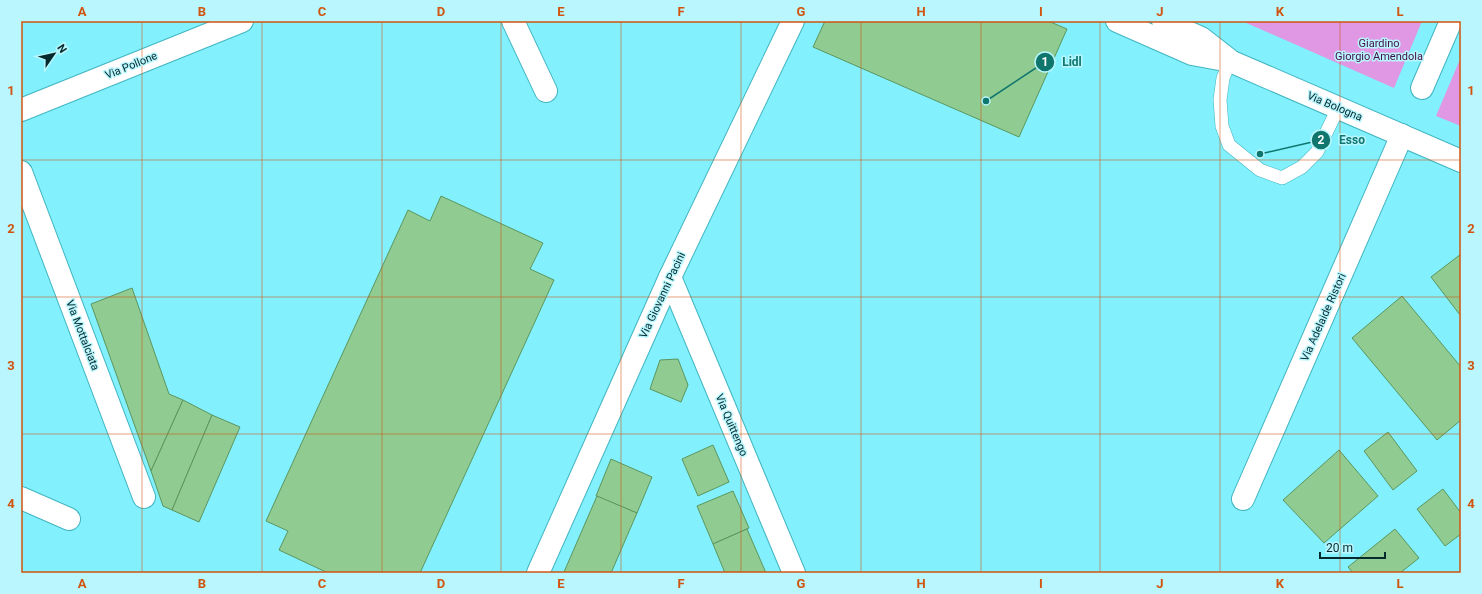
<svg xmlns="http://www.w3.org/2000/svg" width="1482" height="594" font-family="Roboto,sans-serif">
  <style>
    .green { fill: #e097e4 }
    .building { fill: #90cb91; stroke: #5c965e }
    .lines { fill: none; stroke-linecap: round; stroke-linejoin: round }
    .lane-casing { stroke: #42b5c1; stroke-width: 14 }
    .street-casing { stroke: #42b5c1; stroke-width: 24 }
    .secondary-casing { stroke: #42b5c1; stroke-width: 24 }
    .lane { stroke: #fff; stroke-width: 13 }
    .street { stroke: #fff; stroke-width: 22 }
    .secondary { stroke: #fff; stroke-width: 22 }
    .grid { fill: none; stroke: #d1540f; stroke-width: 1; stroke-opacity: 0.55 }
    .labels { text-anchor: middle; stroke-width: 3; stroke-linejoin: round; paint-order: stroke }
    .park-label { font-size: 11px; fill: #430f47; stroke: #b9f6fd }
    .street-label { font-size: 11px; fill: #052a2e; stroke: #b9f6fd }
    .leader { fill: none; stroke: #0f766e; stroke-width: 1.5 }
    .callout-dot { fill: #0f766e; stroke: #b9f6fd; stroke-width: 1.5 }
    .mark-label { font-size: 12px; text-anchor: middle; font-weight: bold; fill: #fff }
    .callout-label { font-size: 12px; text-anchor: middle; font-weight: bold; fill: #0f766e; stroke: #b9f6fd; stroke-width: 3; stroke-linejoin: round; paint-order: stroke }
    .neatline { fill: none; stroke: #d1540f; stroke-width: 1.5 }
    .grid-label { font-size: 13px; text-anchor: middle; font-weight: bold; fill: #d1540f }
  </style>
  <rect width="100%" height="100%" fill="#82f0fd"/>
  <g class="green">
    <polygon points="1242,21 1422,21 1394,88"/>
    <polygon points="1461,57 1461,126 1436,116"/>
  </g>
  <g class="building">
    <polygon points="825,21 1048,21 1067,29 1019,137 813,47"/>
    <polygon points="441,196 543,243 530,269 554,280 420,573 328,573 279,550 288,531 266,521 408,210 430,221"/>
    <polygon points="1461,254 1461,315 1460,315 1431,277"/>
    <polygon points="132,288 169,394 183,400 151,471 91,304"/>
    <polygon points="1402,296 1461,367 1461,420 1437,440 1352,338"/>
    <polygon points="678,359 688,385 681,402 650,389 660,360"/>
    <polygon points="183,400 212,415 172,510 163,506 151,471"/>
    <polygon points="212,415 240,427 199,522 172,510"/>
    <polygon points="1388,432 1417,471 1393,490 1364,451"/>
    <polygon points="713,445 729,482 698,496 682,459"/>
    <polygon points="1339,450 1378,496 1324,543 1283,500"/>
    <polygon points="611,459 652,477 637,513 596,496"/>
    <polygon points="1443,489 1461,513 1461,534 1445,546 1417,509"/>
    <polygon points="733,491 749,528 713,544 697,506"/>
    <polygon points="597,496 637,513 611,573 566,573 564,572"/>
    <polygon points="747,529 766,573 725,573 713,544"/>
    <polygon points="1395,529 1419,558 1400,573 1353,573 1348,567"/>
  </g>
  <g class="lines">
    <g class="lane-casing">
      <polyline id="lane" points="1230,61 1223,78 1220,100 1222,126 1229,145 1260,170 1282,178 1302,167 1317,152 1338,108"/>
    </g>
    <g class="street-casing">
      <g id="street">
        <polyline points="513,21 546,91"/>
        <polyline points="1422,88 1451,21"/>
        <polyline points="21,110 242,21"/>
        <polyline points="21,172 144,497"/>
        <polyline points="670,277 794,573"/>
        <polyline points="21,498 69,519"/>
        <polyline points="1243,499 1402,135"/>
        <polyline points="538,573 670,277 793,21"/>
      </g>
    </g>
    <g class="secondary-casing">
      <g id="secondary">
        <polyline points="1117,21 1192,54 1230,61 1461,161"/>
        <polyline points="1163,21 1201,38 1228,59"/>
      </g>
    </g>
    <use href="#lane" class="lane"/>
    <use href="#street" class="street"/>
    <use href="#secondary" class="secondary"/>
  </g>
  <path class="grid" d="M 142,21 L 142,573M 262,21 L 262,573M 382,21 L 382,573M 501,21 L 501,573M 621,21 L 621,573M 741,21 L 741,573M 861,21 L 861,573M 981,21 L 981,573M 1100,21 L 1100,573M 1220,21 L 1220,573M 1340,21 L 1340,573M 21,160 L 1461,160M 21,297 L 1461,297M 21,434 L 1461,434"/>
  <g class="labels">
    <g class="park-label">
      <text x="1379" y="47">Giardino<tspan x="1379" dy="13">Giorgio Amendola</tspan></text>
    </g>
    <g class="street-label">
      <text transform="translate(131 65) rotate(-22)" y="4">Via Pollone</text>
      <text transform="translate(1335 106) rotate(23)" y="4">Via Bologna</text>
      <text transform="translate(662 295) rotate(-65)" y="4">Via Giovanni Pacini</text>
      <text transform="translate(1323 317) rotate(-66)" y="4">Via Adelaide Ristori</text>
      <text transform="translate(83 335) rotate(69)" y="4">Via Mottalciata</text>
      <text transform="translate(732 425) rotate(67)" y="4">Via Quittengo</text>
    </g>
  </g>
  <path class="leader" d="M986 101L1045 62M1260 154L1321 140"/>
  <g class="callout-dot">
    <circle cx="986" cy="101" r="4"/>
    <circle cx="1260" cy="154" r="4"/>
    <circle cx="1045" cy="62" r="10"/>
    <circle cx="1321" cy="140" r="10"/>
  </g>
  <g class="mark-label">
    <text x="1045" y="66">1</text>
    <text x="1321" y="144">2</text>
  </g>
  <g class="callout-label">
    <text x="1072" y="66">Lidl</text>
    <text x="1352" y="144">Esso</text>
  </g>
  <rect width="1482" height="594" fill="none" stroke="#b9f6fd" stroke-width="44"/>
  <g transform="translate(54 54) rotate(56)" stroke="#b9f6fd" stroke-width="3" paint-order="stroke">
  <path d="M0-3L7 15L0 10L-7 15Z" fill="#052a2e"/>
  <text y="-6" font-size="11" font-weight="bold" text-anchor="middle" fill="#052a2e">N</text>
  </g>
  <path d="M1320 552v6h65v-6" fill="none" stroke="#052a2e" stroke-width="2"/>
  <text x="1326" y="552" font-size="12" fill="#052a2e" stroke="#b9f6fd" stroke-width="3" paint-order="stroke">20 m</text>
  <rect x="22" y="22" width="1438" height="550" class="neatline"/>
  <g class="grid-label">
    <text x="82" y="16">A</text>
    <text x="202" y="16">B</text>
    <text x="322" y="16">C</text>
    <text x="441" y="16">D</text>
    <text x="561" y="16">E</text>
    <text x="681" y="16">F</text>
    <text x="801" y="16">G</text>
    <text x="921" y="16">H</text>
    <text x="1041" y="16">I</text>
    <text x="1160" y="16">J</text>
    <text x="1280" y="16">K</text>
    <text x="1400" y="16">L</text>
    <text x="11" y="95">1</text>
    <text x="1471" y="95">1</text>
    <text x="11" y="233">2</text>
    <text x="1471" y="233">2</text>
    <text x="11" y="370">3</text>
    <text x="1471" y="370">3</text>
    <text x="11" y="508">4</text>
    <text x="1471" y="508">4</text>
    <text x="82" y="588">A</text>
    <text x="202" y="588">B</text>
    <text x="322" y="588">C</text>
    <text x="441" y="588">D</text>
    <text x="561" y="588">E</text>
    <text x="681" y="588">F</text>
    <text x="801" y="588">G</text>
    <text x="921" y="588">H</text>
    <text x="1041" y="588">I</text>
    <text x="1160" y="588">J</text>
    <text x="1280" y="588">K</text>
    <text x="1400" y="588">L</text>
  </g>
</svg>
